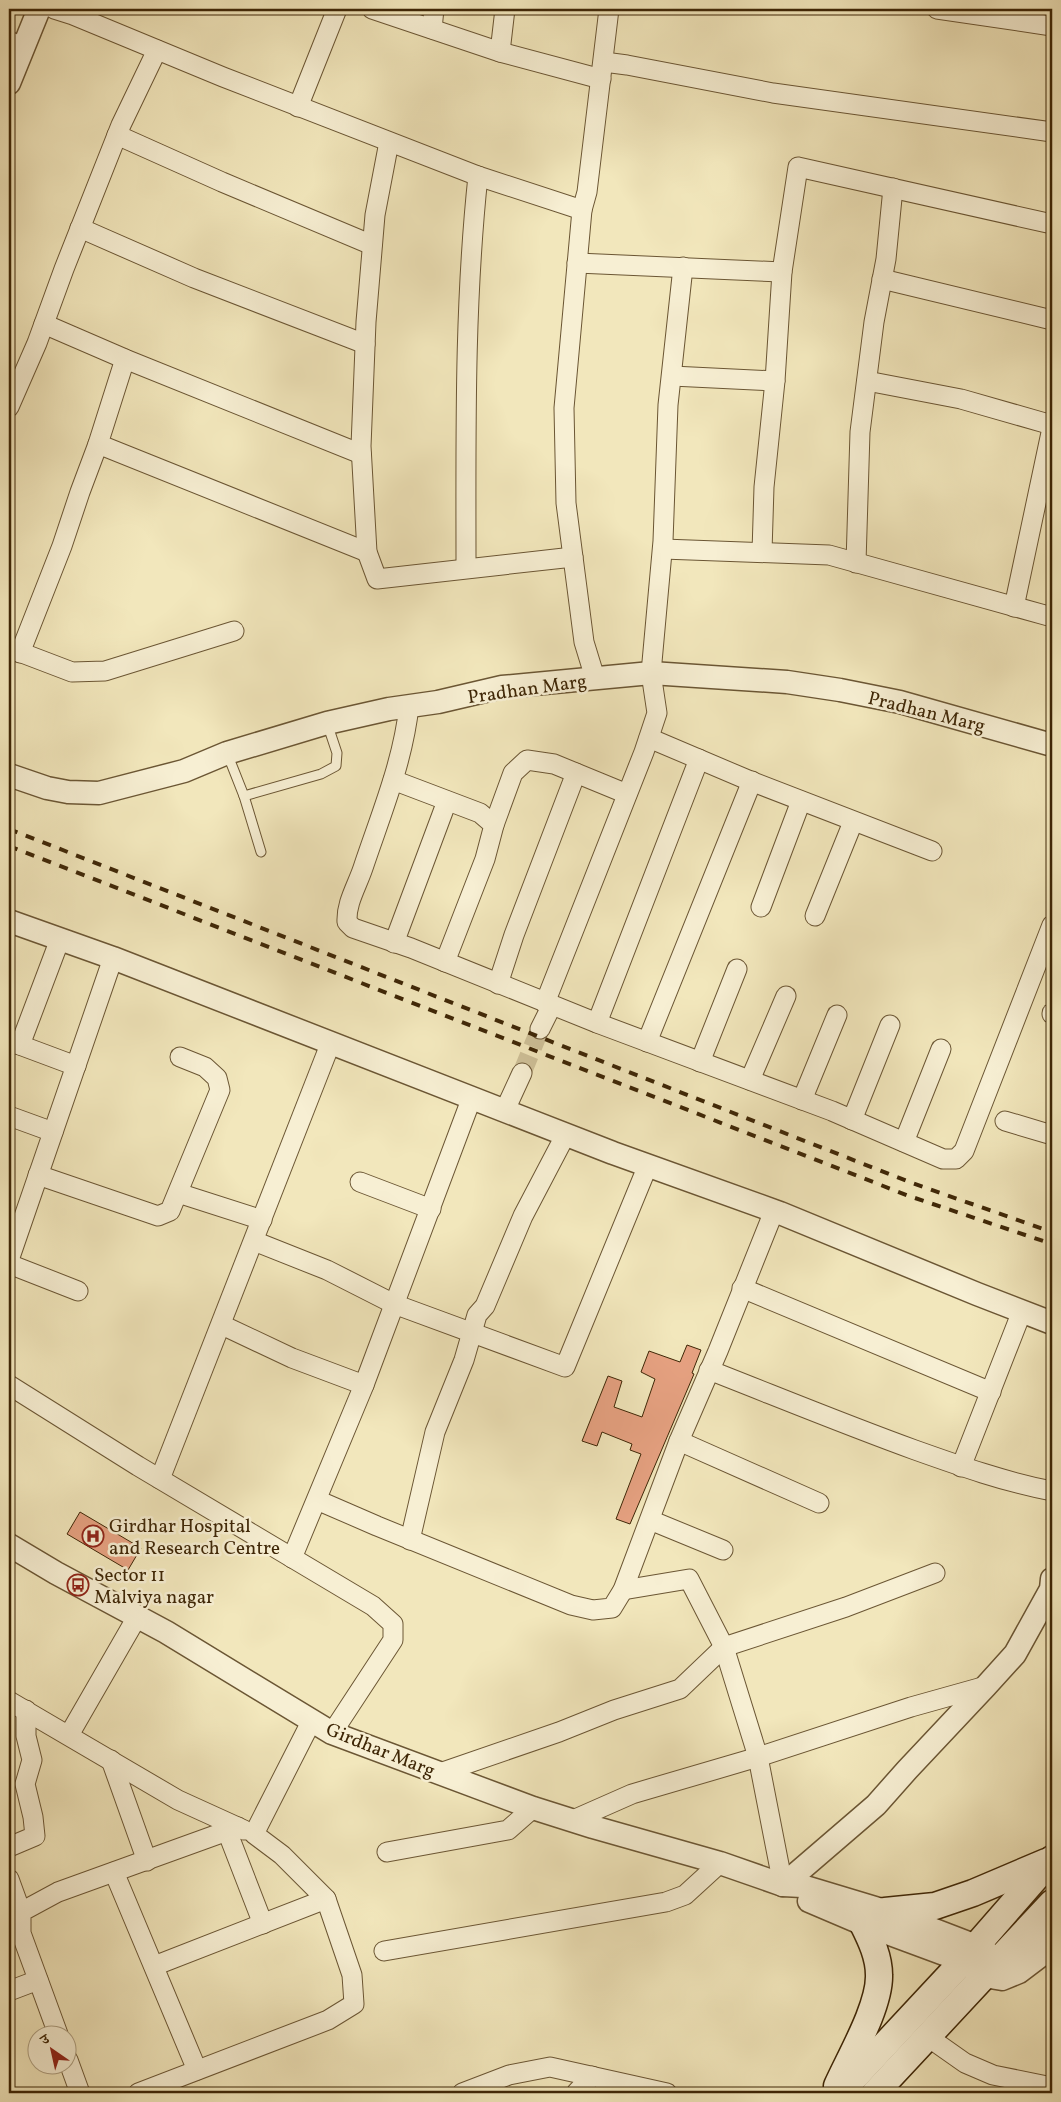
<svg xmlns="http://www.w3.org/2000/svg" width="1061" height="2102" font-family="Vollkorn,'Noto Serif Devanagari',serif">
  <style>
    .building { fill: #e7a282; stroke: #3e2606 }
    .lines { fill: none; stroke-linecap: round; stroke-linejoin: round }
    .minor-tunnel { stroke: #cec098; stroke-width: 19; stroke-dasharray: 19 9; stroke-linecap: butt }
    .service-casing { stroke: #6b5634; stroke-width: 11 }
    .minor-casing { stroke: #6b5634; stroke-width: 21 }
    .tertiary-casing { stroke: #6b5634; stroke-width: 25 }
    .secondary-casing { stroke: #3e2606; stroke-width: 29 }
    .service { stroke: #f7efd3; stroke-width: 9 }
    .minor { stroke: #f7efd3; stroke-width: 19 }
    .tertiary { stroke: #f7efd3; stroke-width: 22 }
    .secondary { stroke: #f7efd3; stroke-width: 26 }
    .rail { stroke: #3e2606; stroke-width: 4; stroke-dasharray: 9 9; stroke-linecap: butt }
    .labels { text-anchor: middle; stroke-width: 5; stroke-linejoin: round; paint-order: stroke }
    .street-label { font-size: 19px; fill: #3e2606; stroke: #f7efd3 }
    .poi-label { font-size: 19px; fill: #3e2606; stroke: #f7efd3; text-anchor: start }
  </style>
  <rect width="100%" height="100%" fill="#f2e7bc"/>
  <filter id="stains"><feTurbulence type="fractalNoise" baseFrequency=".004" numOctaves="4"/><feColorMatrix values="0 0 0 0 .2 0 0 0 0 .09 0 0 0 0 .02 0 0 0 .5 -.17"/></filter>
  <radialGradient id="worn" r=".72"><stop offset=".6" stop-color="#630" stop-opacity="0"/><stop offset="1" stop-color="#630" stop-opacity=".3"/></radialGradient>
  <g class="building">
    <polygon points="687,1345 701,1350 692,1373 694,1374 630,1524 616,1519 641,1454 630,1450 632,1444 602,1432 597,1446 582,1441 608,1376 622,1381 614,1407 642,1417 655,1379 641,1372 649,1351 680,1362"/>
    <polygon points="80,1512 141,1548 128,1570 67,1534"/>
  </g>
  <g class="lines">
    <polyline class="minor-tunnel" points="522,1073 540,1029"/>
    <g class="service-casing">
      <g id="service">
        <polyline points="227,753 244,796 261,852"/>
        <polyline points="244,796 321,774 336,766 337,753 327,723"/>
      </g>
    </g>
    <g class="minor-casing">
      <g id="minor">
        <polyline points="54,9 73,15 223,77 478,176 582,210"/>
        <polyline points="372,9 500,52 601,79"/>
        <polyline points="937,9 1052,26"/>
        <polyline points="432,29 434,9"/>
        <polyline points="9,41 23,48"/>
        <polyline points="500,52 505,9"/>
        <polyline points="604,62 627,65 773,93 1052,132"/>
        <polyline points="298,107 337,9"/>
        <polyline points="117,135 222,182 372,245"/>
        <polyline points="389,142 375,215 366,322 361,446 367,552 377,579 573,557"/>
        <polyline points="80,228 194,278 365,344"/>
        <polyline points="577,263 782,272"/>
        <polyline points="882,279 1052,320"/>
        <polyline points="44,324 125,359 361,454"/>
        <polyline points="125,359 98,444 367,552"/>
        <polyline points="672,376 775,381"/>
        <polyline points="867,381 961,399 1052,425"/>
        <polyline points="9,407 37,343 64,269 121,125 157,50"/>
        <polyline points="663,549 829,555 1052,617"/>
        <polyline points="762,552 764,487 775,381 782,272 798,167 1052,224"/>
        <polyline points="856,563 860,432 874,322 886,259 893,188"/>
        <path d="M 466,568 C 466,438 464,307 478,176"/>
        <polyline points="1014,607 1052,428"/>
        <polyline points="9,648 72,672 105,671 234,631"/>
        <polyline points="20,653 62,546 80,492 98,444"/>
        <polyline points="595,678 584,642 566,503 564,408 582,210 587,192 609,9"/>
        <path d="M 409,706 C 403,762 381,814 363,868 C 357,886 346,903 347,922 L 353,928 L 411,948 L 597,1023 L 832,1111 L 943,1159 L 956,1159 L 964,1151 L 1052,925"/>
        <polyline points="649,738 748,780 932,851"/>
        <polyline points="393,780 480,813 494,825 485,859 445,962"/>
        <polyline points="494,825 513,773 527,760 554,764 627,794"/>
        <polyline points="761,907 801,801"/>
        <polyline points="815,916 853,822"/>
        <polyline points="394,943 447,801"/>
        <polyline points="498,984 514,935 576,773"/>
        <polyline points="545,1003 644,752 657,713 651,673 663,541 668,405 683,267"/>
        <polyline points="1052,1013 1052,1014"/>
        <polyline points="597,1023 699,759"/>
        <polyline points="540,1029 552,1005"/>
        <polyline points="9,1041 76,1066"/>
        <polyline points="647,1042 752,781"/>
        <polyline points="20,1045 60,939"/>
        <polyline points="700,1062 737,969"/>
        <polyline points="750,1080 786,996"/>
        <polyline points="802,1100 837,1015"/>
        <polyline points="505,1110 522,1073"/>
        <polyline points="9,1116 53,1132"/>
        <polyline points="852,1120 890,1025"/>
        <polyline points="1005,1121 1052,1135"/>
        <polyline points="904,1142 941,1049"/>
        <polyline points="38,1175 158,1216 170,1211 220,1090 217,1078 205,1067 180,1057"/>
        <polyline points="360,1182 431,1209"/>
        <polyline points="178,1193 262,1220"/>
        <polyline points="254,1241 327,1270 394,1304 565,1367 648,1165"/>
        <polyline points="9,1260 113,958"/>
        <polyline points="9,1264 78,1291"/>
        <polyline points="742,1288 991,1392"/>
        <polyline points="222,1325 292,1358 364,1385"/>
        <path d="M 709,1370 C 778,1397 846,1425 915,1450 C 960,1466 1005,1482 1052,1491"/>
        <polyline points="9,1385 138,1466 373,1606 393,1624 393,1640 332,1733"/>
        <polyline points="679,1441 819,1503"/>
        <polyline points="961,1467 1022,1311"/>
        <polyline points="160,1479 331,1042"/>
        <polyline points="317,1500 377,1526 571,1605 593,1610 612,1608 623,1590 679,1441 718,1351 774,1211"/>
        <polyline points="650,1520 723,1550"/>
        <polyline points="410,1540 435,1432 464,1360 477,1315 485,1306 523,1216 566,1134"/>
        <polyline points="292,1558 364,1385 472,1097"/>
        <polyline points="623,1590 689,1579 724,1647 758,1757 783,1885"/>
        <polyline points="9,1701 178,1800 244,1830"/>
        <polyline points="69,1735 137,1617"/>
        <polyline points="111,1760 147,1861"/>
        <polyline points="440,1773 559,1732 614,1710 680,1689 724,1647 846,1607 935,1573"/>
        <polyline points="573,1820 632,1794 758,1757 911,1707 986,1686"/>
        <polyline points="227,1831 263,1924"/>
        <polyline points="9,1847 35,1836 33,1817 25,1784 32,1760 26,1736 26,1710"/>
        <polyline points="387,1852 508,1830 533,1808"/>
        <polyline points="114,1872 197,2070"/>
        <polyline points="9,1879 21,1912"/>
        <polyline points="384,1951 666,1902 685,1895 720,1863"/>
        <polyline points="154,1966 326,1899"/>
        <polyline points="9,1991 38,1980"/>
        <polyline points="58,2034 21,1933 21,1912 58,1892 238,1827"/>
        <polyline points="928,2037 965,2063 993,2075 1052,2087"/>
        <polyline points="68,2060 80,2093"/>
        <polyline points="138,2093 328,2020 354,2004 352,1975 326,1899 282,1855 254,1834 312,1720"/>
        <polyline points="462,2093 509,2075 550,2067 667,2093"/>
        <polyline points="576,2093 592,2076"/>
      </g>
    </g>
    <g class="tertiary-casing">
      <g id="tertiary">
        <polyline points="9,83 39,9"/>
        <polyline points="9,775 47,788 68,792 99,793 184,771 227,753 327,723 389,709 438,702 502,687 651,673 787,682 840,690 900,702 1052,745"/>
        <polyline points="9,921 113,958 613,1153 780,1213 977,1294 1052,1323"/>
        <polyline points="9,1545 56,1573 166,1632 332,1733 533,1808 593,1827 720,1863 783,1885 802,1886 885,1911 976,1946 999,1960 1014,1957 1052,1924"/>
        <polyline points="783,1885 876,1805 907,1770 986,1686 1015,1654 1051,1589 1052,1579"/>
        <polyline points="809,1901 863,1924 963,1961 984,1976 1002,1979 1019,1972 1052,1947"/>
      </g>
    </g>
    <g class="secondary-casing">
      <g id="secondary">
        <polyline points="885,1911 935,1906 973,1893 1046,1862"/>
        <path d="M 837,2086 C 850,2057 880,2006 879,1975 C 879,1957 871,1940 863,1924"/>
        <polyline points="840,2093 963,1961 1052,1859"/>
        <polyline points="875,2093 1052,1903"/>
      </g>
    </g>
    <use href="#service" class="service"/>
    <use href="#minor" class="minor"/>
    <use href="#tertiary" class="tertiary"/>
    <use href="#secondary" class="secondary"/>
    <g class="rail">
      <polyline points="9,829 912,1183 1052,1232"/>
      <polyline points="9,846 909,1196 1052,1244"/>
    </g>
  </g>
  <defs>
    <g id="hospital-ring" transform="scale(1.125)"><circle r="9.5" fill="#f7efd3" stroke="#8f2418" stroke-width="1.5"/><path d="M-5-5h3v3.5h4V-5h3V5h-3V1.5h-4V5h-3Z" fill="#8f2418"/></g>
    <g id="bus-ring" transform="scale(1.125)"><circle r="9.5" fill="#f7efd3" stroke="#8f2418" stroke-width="1.5"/><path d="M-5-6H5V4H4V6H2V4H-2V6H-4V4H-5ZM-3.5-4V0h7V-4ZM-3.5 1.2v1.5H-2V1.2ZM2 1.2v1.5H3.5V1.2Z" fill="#8f2418"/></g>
  </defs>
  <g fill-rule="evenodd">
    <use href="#hospital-ring" x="93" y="1536"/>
    <use href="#bus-ring" x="78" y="1585"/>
  </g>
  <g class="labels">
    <g class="street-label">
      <text transform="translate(527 688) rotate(-8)" y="7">Pradhan Marg</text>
      <text transform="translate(927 711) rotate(14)" y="7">Pradhan Marg</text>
      <text transform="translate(381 1749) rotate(22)" y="7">Girdhar Marg</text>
    </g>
    <g class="poi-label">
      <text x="109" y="1532">Girdhar Hospital<tspan x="109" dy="22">and Research Centre</tspan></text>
      <text x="94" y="1581">Sector 11<tspan x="94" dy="22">Malviya nagar</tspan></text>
    </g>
  </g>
  <rect width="1061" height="2102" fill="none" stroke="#f2e7bc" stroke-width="30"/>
  <rect x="10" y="10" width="1041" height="2082" fill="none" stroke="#3e2606" stroke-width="2.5"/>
  <rect x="15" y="15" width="1031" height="2072" fill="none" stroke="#3e2606"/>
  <g transform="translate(52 2050) rotate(326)"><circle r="24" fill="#f7efd3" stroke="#ad9f81"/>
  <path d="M0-4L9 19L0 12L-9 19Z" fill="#8f2418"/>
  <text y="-8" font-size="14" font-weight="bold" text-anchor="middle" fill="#3e2606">उ</text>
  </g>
  <rect width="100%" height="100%" filter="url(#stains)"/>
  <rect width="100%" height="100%" fill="url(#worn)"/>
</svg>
